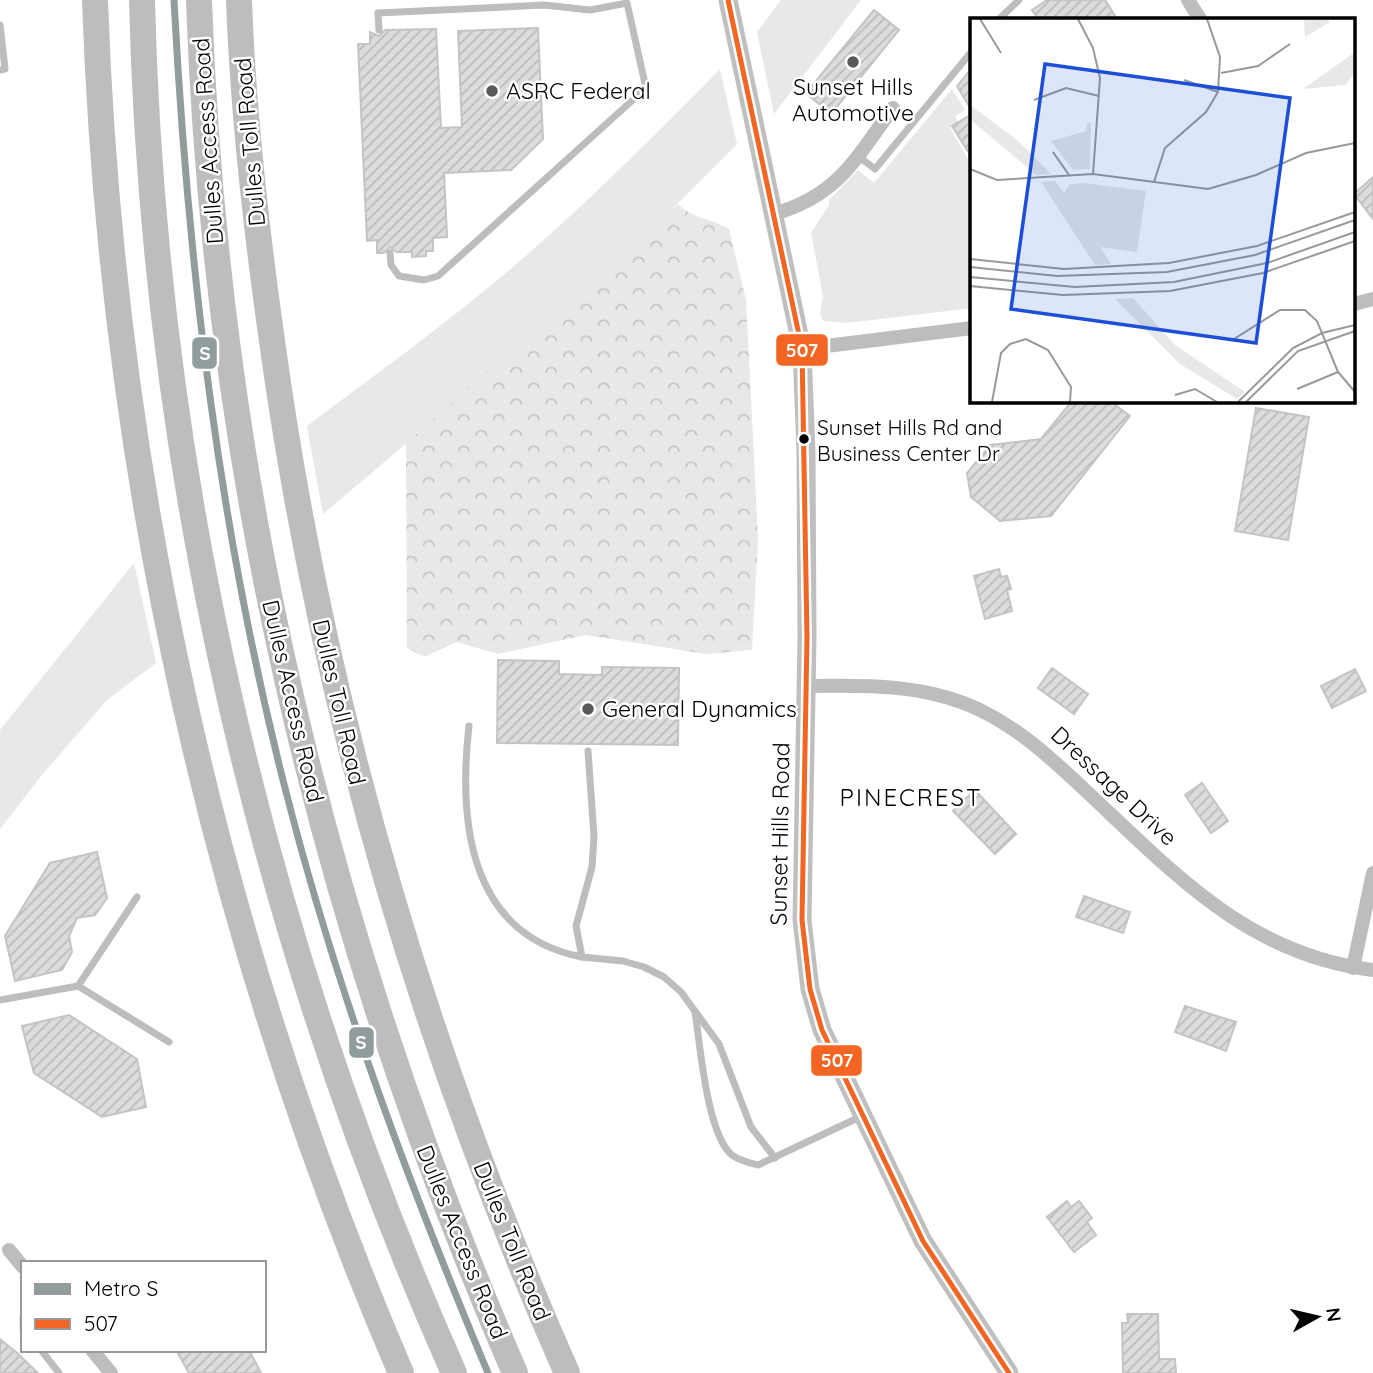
<svg xmlns="http://www.w3.org/2000/svg" width="1373" height="1373" font-family="Quicksand,sans-serif">
  <style>
    .grass { fill: #e8e8e8 }
    .forest { fill: url(#forest-crowns) }
    .building { fill: url(#building-hatch); stroke: #c4c4c4; stroke-width: 2 }
    .lines { fill: none; stroke-linecap: round; stroke-linejoin: round }
    .service { stroke: #bdbdbd; stroke-width: 7 }
    .minor { stroke: #bdbdbd; stroke-width: 14 }
    .secondary { stroke: #bfbfbf; stroke-width: 19 }
    .motorway { stroke: #bdbdbd; stroke-width: 26 }
    .bus-1-casing { stroke: #fff; stroke-width: 10 }
    .bus-1 { stroke: #f26522; stroke-width: 5 }
    .metro-1-casing { stroke: #fff; stroke-width: 12 }
    .metro-1 { stroke: #919d9d; stroke-width: 7 }
    .poi-dot { fill: #595959; stroke: #fff; stroke-width: 2.5 }
    .bus-dot { fill: #000; stroke: #fff; stroke-width: 2.5 }
    .labels { text-anchor: middle; stroke-width: 5; stroke-linejoin: round; paint-order: stroke }
    .bus-label { font-size: 21px; fill: #000; stroke: #fff; text-anchor: start }
    .poi-label { font-size: 23px; fill: #000; stroke: #fff; text-anchor: start }
    .street-label { font-size: 23px; fill: #000; stroke: #fff }
    .neighbourhood-label { font-size: 24px; letter-spacing: 2px; fill: #000; stroke: #fff }
    .inset-road { fill: none; stroke: #999; stroke-width: 2 }
    .view { fill: #1d4ed8; fill-opacity: 0.15; stroke: #1d4ed8; stroke-width: 3.5 }
    .inset-edge { fill: none; stroke: #000; stroke-width: 3.5 }
    .line-badge { stroke: #fff; stroke-width: 2.5 }
    .badge-label { font-size: 19px; text-anchor: middle; font-weight: bold; fill: #fff }
  </style>
  <defs>
    <pattern id="forest-crowns" width="20" height="18" patternUnits="userSpaceOnUse" patternTransform="scale(1.75)"><rect width="20" height="18" fill="#e8e8e8"/><path d="M2 6a3 3 0 1 1 6 0M12 15a3 3 0 1 1 6 0" fill="none" stroke="#c5c5c5"/></pattern>
    <pattern id="building-hatch" width="6" height="6" patternUnits="userSpaceOnUse" patternTransform="scale(1.75)"><rect width="6" height="6" fill="#dcdcdc"/><path d="M-1 1l2-2M0 6l6-6M5 7l2-2" fill="none" stroke="#bbb"/></pattern>
  </defs>
  <rect width="100%" height="100%" fill="#fff"/>
  <g class="grass">
    <polygon points="781,0 861,0 774,114 757,32"/>
    <path d="M 720,69 L 737,144 L 609,272 L 323,514 L 307,426 C 357,388 409,351 459,311 C 553,238 637,153 720,69 Z"/>
    <polygon points="952,89 965,110 955,116 958,122 950,128 972,166 972,308 847,323 823,321 820,314 823,296 811,233 829,205 829,200 858,170 874,183"/>
    <polygon points="134,563 156,663 107,700 41,776 0,829 0,730"/>
  </g>
  <path class="forest" d="M 678,204 C 692,218 712,219 729,229 L 746,300 L 753,437 L 758,540 L 752,650 L 706,654 L 586,635 L 498,654 L 457,642 L 424,657 L 407,648 L 406,443 Z"/>
  <g class="building">
    <polygon points="1047,0 1105,0 1117,19 1038,19 1032,10"/>
    <polygon points="874,10 899,30 831,114 806,93"/>
    <polygon points="538,28 543,139 511,170 444,173 447,237 433,238 433,251 426,251 426,256 412,257 412,252 396,252 390,247 384,253 377,253 377,240 367,241 358,44 370,44 370,32 379,36 385,30 436,29 441,128 462,127 458,31"/>
    <polygon points="972,68 972,111 957,86"/>
    <polygon points="972,114 972,158 952,126"/>
    <polygon points="1373,177 1373,219 1354,194"/>
    <polygon points="1072,401 1110,401 1130,416 1051,516 1000,521 971,497 967,473 990,445 1041,439"/>
    <polygon points="1256,408 1309,417 1288,540 1235,531"/>
    <polygon points="999,569 1001,577 1007,576 1011,589 1007,590 1012,611 985,619 974,576"/>
    <polygon points="498,660 559,661 559,674 602,675 602,667 679,668 678,745 497,743"/>
    <polygon points="1052,668 1088,694 1074,714 1038,688"/>
    <polygon points="1355,669 1366,691 1332,708 1321,686"/>
    <polygon points="1202,783 1228,821 1211,833 1185,795"/>
    <polygon points="975,790 1016,834 995,854 953,811"/>
    <polygon points="97,852 107,898 95,915 77,918 69,936 72,952 62,970 15,981 5,936 50,863"/>
    <polygon points="1084,896 1130,912 1123,933 1076,917"/>
    <polygon points="1185,1006 1236,1022 1226,1051 1175,1032"/>
    <polygon points="69,1015 137,1059 146,1107 102,1117 34,1073 22,1026"/>
    <polygon points="1067,1201 1071,1207 1079,1201 1092,1218 1087,1222 1096,1235 1074,1252 1047,1217"/>
    <polygon points="1127,1314 1158,1314 1159,1359 1175,1359 1176,1373 1123,1373 1122,1323 1128,1323"/>
    <polygon points="0,1339 16,1352 38,1373 0,1373"/>
    <polygon points="176,1350 249,1350 261,1373 189,1373"/>
  </g>
  <g class="lines">
    <g class="service">
      <polyline points="999,19 1019,0"/>
      <polyline points="0,25 5,69 0,70"/>
      <polyline points="379,30 378,13 544,5 590,10 627,3 646,88 438,276 424,280 399,276 391,265 390,253"/>
      <polyline points="858,156 875,169 972,51"/>
      <path d="M 469,726 C 458,822 469,935 582,957"/>
      <polyline points="588,751 594,836 592,867 576,926 582,957 623,961 644,967 664,977 681,992 719,1044 751,1127 775,1158"/>
      <polyline points="78,986 137,897"/>
      <polyline points="0,1000 78,986 169,1042"/>
      <path d="M 695,1012 C 700,1044 707,1135 732,1155 C 740,1161 750,1163 758,1165 L 862,1116"/>
      <polyline points="23,1318 23,1328"/>
      <polyline points="41,1350 59,1373"/>
    </g>
    <g class="minor">
      <polyline points="1188,0 1200,19"/>
      <path d="M 774,214 C 839,195 855,159 893,108"/>
      <polyline points="1354,304 1373,299"/>
      <polyline points="802,349 972,328"/>
      <path d="M 807,686 C 866,685 926,684 980,710 C 1021,730 1052,759 1085,790 C 1173,872 1247,955 1373,970"/>
      <polyline points="1353,968 1373,873"/>
      <polyline points="9,1250 23,1267"/>
      <polyline points="92,1350 111,1373"/>
    </g>
    <polyline class="secondary" points="728,0 802,349 806,452 807,637 802,920 810,989 822,1030 923,1241 1009,1373"/>
    <g class="motorway">
      <path d="M 95,0 C 111,471 215,940 401,1373"/>
      <path d="M 142,0 C 153,470 263,944 454,1373"/>
      <path d="M 199,0 C 215,476 326,937 515,1373"/>
      <path d="M 239,0 C 243,114 256,228 272,341 C 321,698 421,1043 567,1373"/>
    </g>
    <g class="bus-1-casing">
      <polyline id="bus-1" points="728,0 802,349 807,637 802,920 810,989 822,1030 923,1241 1009,1373"/>
    </g>
    <use href="#bus-1" class="bus-1"/>
    <g class="metro-1-casing">
      <path id="metro-1" d="M 174,0 C 188,266 219,530 285,788 C 336,989 408,1182 488,1373"/>
    </g>
    <use href="#metro-1" class="metro-1"/>
  </g>
  <g class="poi-dot">
    <circle cx="853" cy="62" r="7"/>
    <circle cx="492" cy="91" r="7"/>
    <circle cx="588" cy="709" r="7"/>
  </g>
  <circle class="bus-dot" cx="804" cy="439" r="6"/>
  <g class="labels">
    <g class="bus-label">
      <text x="817" y="435">Sunset Hills Rd and<tspan x="817" dy="26">Business Center Dr</tspan></text>
    </g>
    <g class="poi-label">
      <text x="853" y="95" text-anchor="middle">Sunset Hills<tspan x="853" dy="26">Automotive</tspan></text>
      <text x="506" y="99">ASRC Federal</text>
      <text x="602" y="717">General Dynamics</text>
    </g>
    <g class="street-label">
      <text transform="translate(208 141) rotate(-94)" y="8">Dulles Access Road</text>
      <text transform="translate(250 142) rotate(-95)" y="8">Dulles Toll Road</text>
      <text transform="translate(293 701) rotate(77)" y="8">Dulles Access Road</text>
      <text transform="translate(339 702) rotate(77)" y="8">Dulles Toll Road</text>
      <text transform="translate(1114 786) rotate(43)" y="8">Dressage Drive</text>
      <text transform="translate(780 834) rotate(-89)" y="8">Sunset Hills Road</text>
      <text transform="translate(512 1241) rotate(68)" y="8">Dulles Toll Road</text>
      <text transform="translate(462 1242) rotate(68)" y="8">Dulles Access Road</text>
    </g>
    <g class="neighbourhood-label">
      <text x="911" y="806">PINECREST</text>
    </g>
  </g>
  <g transform="translate(970 18)">
    <rect width="385" height="385" fill="#fff"/>
    <path d="M 0,87 L 47,122 L 81,156 L 66,157 L 0,101 ZM 117,105 L 121,105 L 121,107 L 120,151 L 103,152 L 81,123 L 116,113 ZM 85,163 L 105,189 L 141,246 L 125,247 L 71,164 ZM 163,280 L 205,327 L 275,374 L 267,381 L 210,346 L 145,281 Z" fill="#e8e8e8"/>
    <path d="M 334,1 L 358,1 L 360,4 L 335,19 ZM 385,34 L 385,54 L 376,67 L 333,71 ZM 113,165 L 176,173 L 167,234 L 130,229 L 94,175 L 100,166 Z" fill="#e8e8e8"/>
    <path class="inset-road" d="M 10,1 L 31,35M 108,1 L 123,30 L 130,60 L 123,156M 251,55 L 288,48 L 320,26M 214,62 L 248,74M 64,82 L 96,70 L 129,78M 83,134 L 99,157M 0,151 L 27,162 L 123,156 L 238,171 L 286,157 L 336,135 L 385,125M 184,164 L 195,130 L 236,94 L 248,74 L 250,39 L 237,1M 0,241 L 94,251 L 199,245 L 287,228 L 385,194M 0,249 L 87,258 L 197,254 L 285,237 L 385,202M 0,259 L 105,269 L 204,264 L 297,245 L 385,214M 0,268 L 93,277 L 200,273 L 293,255 L 385,223M 264,321 L 310,292 L 335,292 L 347,303 L 368,354 L 385,374M 327,371 L 368,354M 205,377 L 225,371 L 247,384M 22,384 L 31,335 L 40,326 L 56,321 L 78,332 L 101,369 L 100,384M 268,384 L 323,330 L 352,315 L 385,307M 276,384 L 328,333 L 385,313"/>
    <path class="view" d="M 75,46 L 320,80 L 286,325 L 41,291 Z"/>
    <rect width="385" height="385" class="inset-edge"/>
  </g>
  <g class="line-badge">
    <rect x="775" y="333" width="54" height="34" rx="7" fill="#f26522"/>
    <rect x="191" y="336" width="27" height="34" rx="7" fill="#919d9d"/>
    <rect x="348" y="1026" width="27" height="33" rx="7" fill="#919d9d"/>
    <rect x="810" y="1044" width="53" height="33" rx="7" fill="#f26522"/>
  </g>
  <g class="badge-label">
    <text x="802" y="357">507</text>
    <text x="205" y="360">S</text>
    <text x="361" y="1049">S</text>
    <text x="837" y="1067">507</text>
  </g>
  <rect x="21" y="1261" width="245" height="91" fill="#ffffff" stroke="#999999" stroke-width="2"/>
  <rect x="35" y="1284" width="35" height="10" fill="#919d9d" stroke="#999999" stroke-width="2"/>
  <text x="84" y="1296" font-size="21" fill="#000000">Metro S</text>
  <rect x="35" y="1319" width="35" height="10" fill="#f26522" stroke="#999999" stroke-width="2"/>
  <text x="84" y="1331" font-size="21" fill="#000000">507</text>
  <g transform="translate(1317 1317) rotate(82)" stroke="#ffffff" stroke-width="5" paint-order="stroke">
  <path d="M0-5L12 26L0 18L-12 26Z" fill="#000000"/>
  <text y="-10" font-size="19" font-weight="bold" text-anchor="middle" fill="#000000">N</text>
  </g>
</svg>
